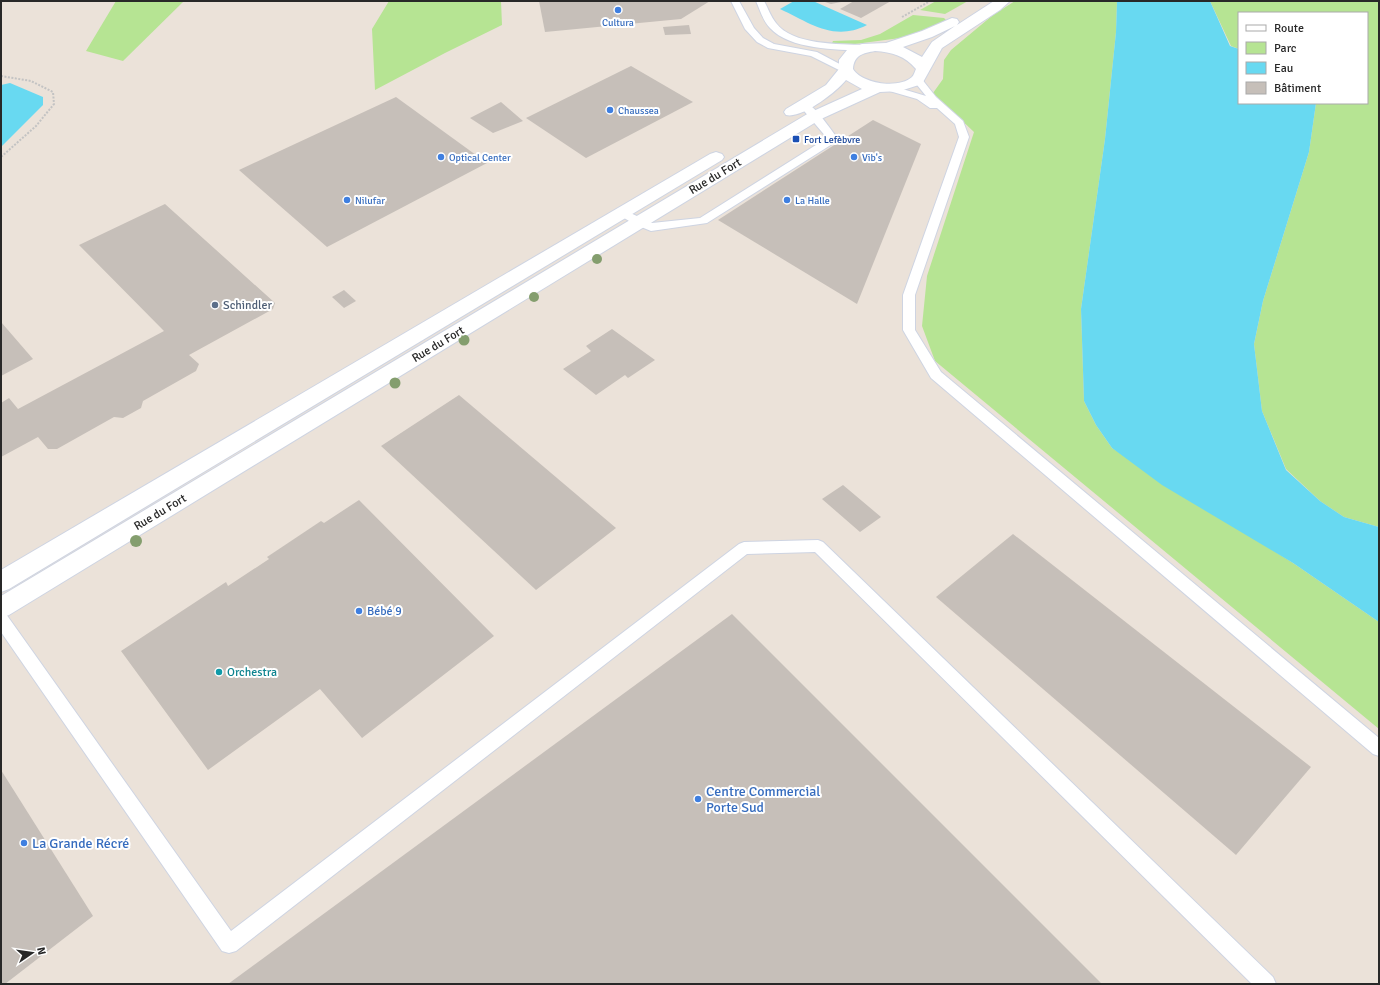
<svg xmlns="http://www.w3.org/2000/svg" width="1380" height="985" font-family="Signika,sans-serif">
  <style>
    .green { fill: #b6e493 }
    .water { fill: #68d9f1 }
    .building { fill: #c6bfb9 }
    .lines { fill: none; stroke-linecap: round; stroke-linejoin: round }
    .lane-casing { stroke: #ced4e2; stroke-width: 2 }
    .secondary-casing { stroke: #ced4e2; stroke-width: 2 }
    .path { stroke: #c3c3c3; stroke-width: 2; stroke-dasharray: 2 1.5; stroke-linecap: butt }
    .lane { fill: #fff; fill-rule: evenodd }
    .secondary { fill: #fff; fill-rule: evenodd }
    .tree { fill: #849e6e }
    .shop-dot { fill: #3f7fe0; stroke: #fff; stroke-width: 1.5 }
    .transit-dot { fill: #1a4fb4; stroke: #fff; stroke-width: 1.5 }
    .service-dot { fill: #5c6f8a; stroke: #fff; stroke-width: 1.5 }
    .culture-dot { fill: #0f9aa8; stroke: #fff; stroke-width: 1.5 }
    .labels { text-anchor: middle; stroke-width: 4; stroke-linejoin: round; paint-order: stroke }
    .far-shop-label { font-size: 10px; fill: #366cbe; stroke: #fff; text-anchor: start }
    .far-transit-label { font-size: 10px; fill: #164399; stroke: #fff; text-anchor: start }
    .street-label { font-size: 12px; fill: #282828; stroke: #fff }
    .service-label { font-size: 12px; fill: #4e5e75; stroke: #fff; text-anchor: start }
    .shop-label { font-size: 12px; fill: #366cbe; stroke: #fff; text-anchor: start }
    .culture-label { font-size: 12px; fill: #0d838f; stroke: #fff; text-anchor: start }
    .near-shop-label { font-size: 14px; fill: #366cbe; stroke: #fff; text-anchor: start }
  </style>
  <rect width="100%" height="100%" fill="#ebe2d9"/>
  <g class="green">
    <polygon points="116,1 184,1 123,61 86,51"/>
    <polygon points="389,1 501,1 502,25 445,53 375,90 372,29"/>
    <polygon points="936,1 968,1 945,14 920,10"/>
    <polygon points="1015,1 1117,1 1116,32 1105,139 1081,309 1084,401 1096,425 1112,448 1293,563 1379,622 1379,729 935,361 922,326 927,276 974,132 933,93 943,79 944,60 951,50 993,15"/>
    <polygon points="1210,1 1379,1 1379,527 1344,517 1320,501 1286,469 1262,411 1254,344 1263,301 1309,152 1316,103 1367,103 1367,13 1239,13 1239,49 1231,46"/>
    <polygon points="913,15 944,18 947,21 908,37 855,44 832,43 833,41 861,40 880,34"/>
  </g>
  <g class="water">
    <path d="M 794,1 L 813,1 L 867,25 C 834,42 810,23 780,9 Z"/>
    <polygon points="1117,1 1210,1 1230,46 1239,49 1239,103 1316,103 1309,152 1263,301 1254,344 1262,411 1286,470 1320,501 1344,517 1379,527 1379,622 1293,563 1162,485 1112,448 1096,425 1084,401 1081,309 1105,139 1116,32"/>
    <polygon points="10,83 43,97 43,105 1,147 1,85"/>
  </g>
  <g class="building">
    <polygon points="539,1 710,1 681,19 545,32"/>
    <polygon points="822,1 846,1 831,4"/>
    <polygon points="854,1 891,1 861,18 840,9"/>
    <polygon points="689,25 691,34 665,35 663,27"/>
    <polygon points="631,66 693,102 586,158 526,118"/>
    <polygon points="396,97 487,163 327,247 239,170"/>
    <polygon points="501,102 523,121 493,133 470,118"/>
    <polygon points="873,120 921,144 857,304 718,220"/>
    <polygon points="165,204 275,303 273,309 189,355 199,364 196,371 143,401 141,408 123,418 114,417 57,449 48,449 38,437 1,457 1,403 9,398 18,409 164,331 79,245"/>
    <polygon points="344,290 356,301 344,308 332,297"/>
    <polygon points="1,322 33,359 1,376"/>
    <polygon points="612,329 655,360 628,378 625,375 596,395 563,369 591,351 586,346"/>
    <polygon points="459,395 616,528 536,590 381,446"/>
    <polygon points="843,485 881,517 860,532 822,499"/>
    <polygon points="359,500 494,636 362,738 320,689 208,770 121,651 226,582 228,586 269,559 267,557 321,521 324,523"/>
    <polygon points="1013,534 1311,767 1236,855 936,597"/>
    <polygon points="732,614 1102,984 228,984"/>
    <polygon points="1,770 93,916 5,984 1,984"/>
  </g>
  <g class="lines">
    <g class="lane-casing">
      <g id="lane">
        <polygon points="731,1 739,1 754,28 763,38 774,44 817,52 851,70 846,73 843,72 811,56 768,48 757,42 745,29"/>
        <path d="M 756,1 L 764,1 C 768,8 771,17 776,23 C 792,45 839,44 864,45 L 869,48 L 864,51 C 836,49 790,50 770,28 C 763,21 760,10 756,1 Z"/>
        <polygon points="918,77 921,78 936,97 963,121 969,137 915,295 915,330 941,372 1379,738 1379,756 1373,754 931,378 903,330 903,295 959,137 955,124 937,108 930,108 917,99 886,90 884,88 889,85 926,96 913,80"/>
        <path d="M 804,102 C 815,105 831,130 838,139 L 837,141 L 707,223 L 651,231 L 634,224 L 616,213 L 618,211 L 626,211 L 652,223 L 700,218 L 827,138 L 799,105 Z"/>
        <polygon points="818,540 823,542 1273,977 1276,984 1252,984 815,552 747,554 236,951 229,953 222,951 1,632 1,612 6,614 231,931 739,544 744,542"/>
      </g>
    </g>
    <g class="secondary-casing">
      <g id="secondary">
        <path d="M 994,1 L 1010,1 L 1000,10 L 942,48 L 922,84 L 900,91 L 880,92 L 821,119 L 9,615 L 1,618 L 1,596 L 809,113 L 862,89 L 846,80 C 836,92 802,119 786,115 L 784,112 L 786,109 L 826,85 L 839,69 L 839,60 L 847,50 L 862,44 L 886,43 L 922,31 L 952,18 L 957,19 L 959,22 L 957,25 ZM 955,26 L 932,42 L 922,57 L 903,47 L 932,37 ZM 875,51 C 892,52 905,56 916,69 C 915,71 914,75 912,77 C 899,89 862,84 853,69 C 854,55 863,53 875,51 Z"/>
        <polygon points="716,152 722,154 724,157 722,160 9,589 1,592 1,570 710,154"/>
      </g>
    </g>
    <g class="path">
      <polyline points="902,17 930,1"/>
      <polyline points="1,76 31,81 53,92 54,104 36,126 1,157"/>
    </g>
    <use href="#lane" class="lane"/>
    <use href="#secondary" class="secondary"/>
  </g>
  <g class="tree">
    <circle cx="597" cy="259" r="5"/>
    <circle cx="534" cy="297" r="5"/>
    <circle cx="464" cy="340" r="5.5"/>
    <circle cx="395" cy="383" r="5.5"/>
    <circle cx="136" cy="541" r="6"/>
  </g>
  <g class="shop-dot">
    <circle cx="618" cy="10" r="4"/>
    <circle cx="610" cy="110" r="4"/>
    <circle cx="441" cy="157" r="4"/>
    <circle cx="854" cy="157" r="4"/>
    <circle cx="347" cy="200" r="4"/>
    <circle cx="787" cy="200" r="4"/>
    <circle cx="359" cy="611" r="4"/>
    <circle cx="698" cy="799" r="4"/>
    <circle cx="24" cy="843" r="4"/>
  </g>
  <rect class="transit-dot" x="792" y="135" width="8" height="8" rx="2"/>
  <circle class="service-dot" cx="215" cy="305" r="4"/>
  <circle class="culture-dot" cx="219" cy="672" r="4"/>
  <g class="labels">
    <g class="far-shop-label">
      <text x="618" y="26" text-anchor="middle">Cultura</text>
      <text x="618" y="114">Chaussea</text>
      <text x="449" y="161">Optical Center</text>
      <text x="862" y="161">Vib's</text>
      <text x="355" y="204">Nilufar</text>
      <text x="795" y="204">La Halle</text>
    </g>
    <g class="far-transit-label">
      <text x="804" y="143">Fort Lefèbvre</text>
    </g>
    <g class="street-label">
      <text transform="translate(715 176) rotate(-31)" y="4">Rue du Fort</text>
      <text transform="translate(438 344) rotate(-31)" y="4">Rue du Fort</text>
      <text transform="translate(160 512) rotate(-31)" y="4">Rue du Fort</text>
    </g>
    <g class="service-label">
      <text x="223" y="309">Schindler</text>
    </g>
    <g class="shop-label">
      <text x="367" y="615">Bébé 9</text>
    </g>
    <g class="culture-label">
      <text x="227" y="676">Orchestra</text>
    </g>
    <g class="near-shop-label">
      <text x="706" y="796">Centre Commercial<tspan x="706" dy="16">Porte Sud</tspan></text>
      <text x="32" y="848">La Grande Récré</text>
    </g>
  </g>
  <rect width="1380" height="985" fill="none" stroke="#282828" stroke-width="4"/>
  <rect x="1238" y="12" width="130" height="92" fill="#ffffff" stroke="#a9a9a9"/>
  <rect x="1246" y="25" width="20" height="6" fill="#ffffff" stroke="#a9a9a9"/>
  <text x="1274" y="32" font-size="12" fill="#282828">Route</text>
  <rect x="1246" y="42" width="20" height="12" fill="#b6e493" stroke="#a9a9a9"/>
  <text x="1274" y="52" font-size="12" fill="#282828">Parc</text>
  <rect x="1246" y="62" width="20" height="12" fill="#68d9f1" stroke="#a9a9a9"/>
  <text x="1274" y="72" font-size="12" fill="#282828">Eau</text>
  <rect x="1246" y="82" width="20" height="12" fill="#c6bfb9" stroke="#a9a9a9"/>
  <text x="1274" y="92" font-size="12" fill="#282828">Bâtiment</text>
  <g transform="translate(32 953) rotate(77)" stroke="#ffffff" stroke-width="3" paint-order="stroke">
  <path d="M0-3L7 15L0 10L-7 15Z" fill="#282828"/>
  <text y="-6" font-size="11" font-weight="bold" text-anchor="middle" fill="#282828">N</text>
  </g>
</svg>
